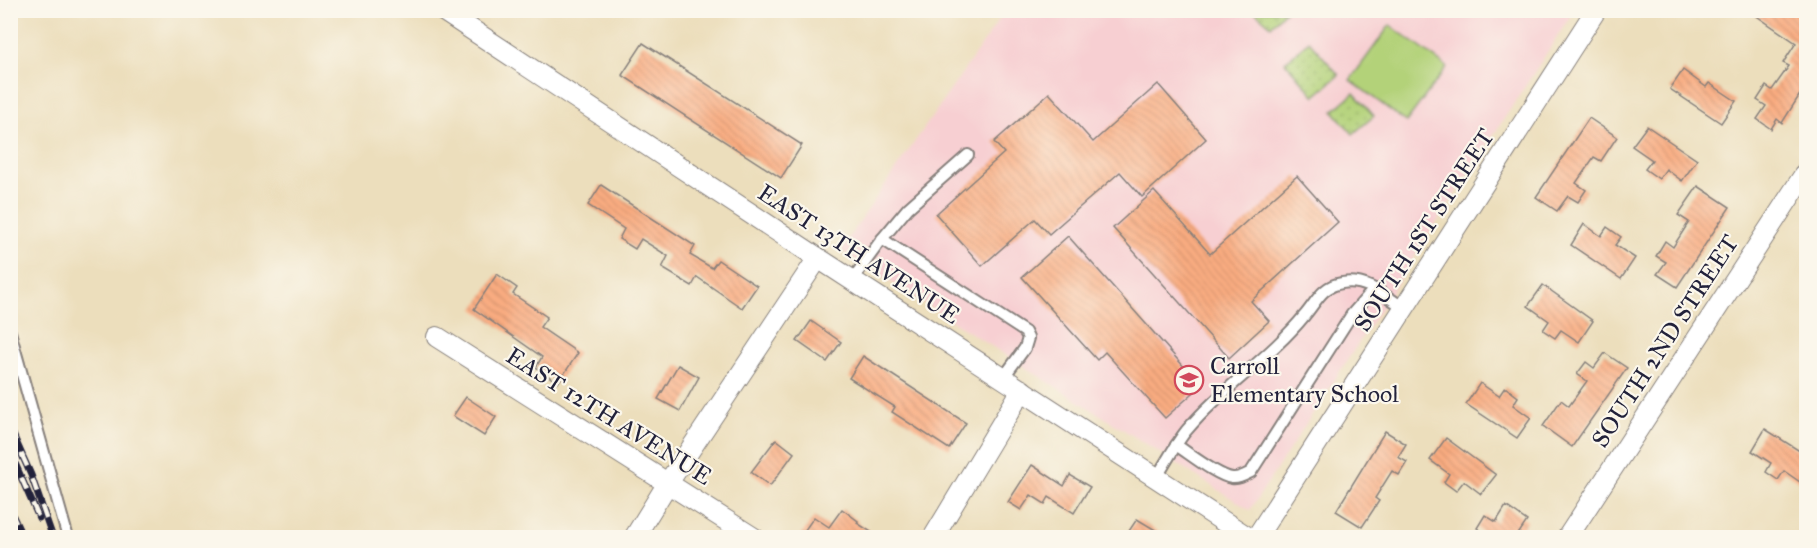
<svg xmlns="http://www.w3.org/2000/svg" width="1817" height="548" font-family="'IM FELL Great Primer',serif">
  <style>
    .built { fill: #f7cfd2 }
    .green { fill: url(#green-dots); stroke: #6a7a5a; stroke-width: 1.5 }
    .pitch { fill: #b3d279; stroke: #6a7a5a; stroke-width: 1.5 }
    .building { fill: url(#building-back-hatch) }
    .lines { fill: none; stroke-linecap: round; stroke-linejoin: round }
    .lane-casing { stroke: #87807c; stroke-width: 14 }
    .street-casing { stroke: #87807c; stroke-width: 22 }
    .lane { stroke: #fff; stroke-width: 10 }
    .street { stroke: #fff; stroke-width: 20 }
    .rail-casing { stroke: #22223b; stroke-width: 7 }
    .rail { stroke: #fbf7ec; stroke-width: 4.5; stroke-dasharray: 14; stroke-linecap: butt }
    .labels { text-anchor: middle; stroke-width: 4.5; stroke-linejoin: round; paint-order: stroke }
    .street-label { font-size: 24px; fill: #22223b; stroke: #fbf7ec }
    .poi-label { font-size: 24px; fill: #22223b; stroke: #fbf7ec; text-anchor: start }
  </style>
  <defs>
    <pattern id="green-dots" width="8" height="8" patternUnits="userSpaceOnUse" patternTransform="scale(1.5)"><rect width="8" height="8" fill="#b3d279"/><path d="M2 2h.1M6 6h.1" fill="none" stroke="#9ab46a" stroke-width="1.8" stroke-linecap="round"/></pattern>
    <pattern id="building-back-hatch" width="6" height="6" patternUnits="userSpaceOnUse" patternTransform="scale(1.5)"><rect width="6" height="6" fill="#f9ac80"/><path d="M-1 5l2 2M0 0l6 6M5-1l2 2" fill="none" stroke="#d59470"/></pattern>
  </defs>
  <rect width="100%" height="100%" fill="#fbf7ec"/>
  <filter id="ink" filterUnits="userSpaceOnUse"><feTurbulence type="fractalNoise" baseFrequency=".0167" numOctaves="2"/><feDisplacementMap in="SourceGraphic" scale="12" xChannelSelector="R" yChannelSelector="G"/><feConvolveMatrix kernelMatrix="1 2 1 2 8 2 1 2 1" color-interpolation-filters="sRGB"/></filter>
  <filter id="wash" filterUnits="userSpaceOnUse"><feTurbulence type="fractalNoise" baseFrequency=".008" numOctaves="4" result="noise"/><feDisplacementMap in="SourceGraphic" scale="24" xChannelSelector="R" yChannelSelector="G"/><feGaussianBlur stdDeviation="1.35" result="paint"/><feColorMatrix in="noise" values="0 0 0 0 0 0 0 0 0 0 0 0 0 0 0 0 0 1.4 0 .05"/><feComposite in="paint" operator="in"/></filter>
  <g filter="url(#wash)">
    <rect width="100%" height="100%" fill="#ecdebc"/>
    <polygon class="built" points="1005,11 1574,11 1250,510 840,250"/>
    <g class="green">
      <polygon points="1254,11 1285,11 1271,26"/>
      <polygon points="1309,41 1339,75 1315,96 1285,62"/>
      <polygon points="1354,93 1374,116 1353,134 1333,111"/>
    </g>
    <polygon class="pitch" points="1390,25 1447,67 1406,122 1350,80"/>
    <g id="blocks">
      <g class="building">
        <polygon points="1748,10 1806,10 1806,85 1782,123 1777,119 1771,129 1757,119 1766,106 1757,100 1766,86 1772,90 1789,66 1783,63 1796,43"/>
        <polygon points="643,43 802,145 781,178 622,75"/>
        <polygon points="1683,70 1706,87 1709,83 1736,101 1721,123 1670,89"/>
        <polygon points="1158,84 1206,139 1142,197 1120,172 1049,234 1035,219 982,266 936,214 1004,153 994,142 1049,93 1093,142"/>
        <polygon points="1589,118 1617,137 1601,161 1594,157 1576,183 1586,190 1578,202 1568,196 1557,211 1536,197"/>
        <polygon points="1647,126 1697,160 1682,181 1666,169 1659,179 1645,169 1652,160 1632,146"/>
        <polygon points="1297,176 1338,222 1251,301 1269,321 1229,358 1113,228 1154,191 1210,254"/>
        <polygon points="601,185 695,246 690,255 712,268 718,260 757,286 742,308 697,277 692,286 662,268 668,256 641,239 635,249 619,239 624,229 588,205"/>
        <polygon points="1698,186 1730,207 1677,287 1657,274 1666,262 1656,256 1665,241 1673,247 1689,222 1678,215"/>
        <polygon points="1584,224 1601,236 1607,227 1621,237 1615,245 1635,258 1621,279 1571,245"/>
        <polygon points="1068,236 1201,386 1165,418 1105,352 1097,360 1022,277"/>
        <polygon points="497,274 517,288 513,294 547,317 540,327 578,353 558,383 536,367 542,357 474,309"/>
        <polygon points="1543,285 1593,321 1579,342 1561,330 1555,338 1543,330 1549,321 1528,306"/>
        <polygon points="811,321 841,342 827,362 797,341"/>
        <polygon points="1605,353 1627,368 1572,447 1543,426 1561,400 1569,406 1587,381 1577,374 1586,362 1594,368"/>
        <polygon points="863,356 966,423 949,449 892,412 895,407 849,378"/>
        <polygon points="678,365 699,377 680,411 658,399"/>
        <polygon points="1480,383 1499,396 1505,387 1518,397 1513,405 1531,418 1517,438 1466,404"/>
        <polygon points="466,397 496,417 484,436 453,416"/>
        <polygon points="1765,429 1806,455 1806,486 1784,471 1778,480 1766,472 1771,463 1752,451"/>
        <polygon points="1385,431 1406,444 1398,457 1407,462 1399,475 1392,471 1375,498 1379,501 1362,527 1336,511"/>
        <polygon points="1446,438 1496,475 1481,494 1464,481 1456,491 1444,482 1449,474 1430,460"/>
        <polygon points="776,439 794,453 770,486 751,472"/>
        <polygon points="1032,465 1064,486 1070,475 1090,487 1074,513 1049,497 1045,504 1031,495 1021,510 1008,502"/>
        <polygon points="1506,506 1527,521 1517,536 1519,537 1486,537 1487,535 1477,528 1485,515 1496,522"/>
        <polygon points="842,509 858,521 857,523 879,537 800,537 814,517 829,527"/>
        <polygon points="1137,519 1167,537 1125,537"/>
      </g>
    </g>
  </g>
  <g filter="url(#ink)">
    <use href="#blocks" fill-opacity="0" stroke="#87807c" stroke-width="1.5"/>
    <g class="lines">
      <g class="lane-casing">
        <g id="lane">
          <polyline points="882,239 908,208 968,155"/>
          <polyline points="852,280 882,239 1025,332 1028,338 1025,348 1003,378"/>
          <polyline points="10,332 68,538"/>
          <path d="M 1176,445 C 1190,454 1217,476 1232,478 C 1239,479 1245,475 1251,472 L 1352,314 L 1374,289"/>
          <path d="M 1157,477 C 1166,462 1175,445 1186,431 C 1222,388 1270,358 1305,315 C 1317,301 1322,286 1342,283 C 1365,278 1386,296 1404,308"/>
        </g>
      </g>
      <g class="street-casing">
        <g id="street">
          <polyline points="442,10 818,258 1249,538"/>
          <polyline points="437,337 754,538"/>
          <polyline points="634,538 668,483 818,258"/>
          <polyline points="933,538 1022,390"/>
          <polyline points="1256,538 1596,10"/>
          <polyline points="1567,538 1806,172"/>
        </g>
      </g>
      <use href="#lane" class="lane"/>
      <use href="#street" class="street"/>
      <g class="rail-casing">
        <g id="rail">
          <polyline points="10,428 31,475 53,538"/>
          <polyline points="10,452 39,518"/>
          <polyline points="10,510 23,538"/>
        </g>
      </g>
      <use href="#rail" class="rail"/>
    </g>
  </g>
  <defs>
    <g id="school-ring" transform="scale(1.5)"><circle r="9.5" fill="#fbf7ec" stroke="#d1495b" stroke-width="1.5"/><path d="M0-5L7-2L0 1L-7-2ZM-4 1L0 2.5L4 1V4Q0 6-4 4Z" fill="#d1495b"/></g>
  </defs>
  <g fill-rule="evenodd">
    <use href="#school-ring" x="1189" y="380"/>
  </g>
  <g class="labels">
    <g class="street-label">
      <text transform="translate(1424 230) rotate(-57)" y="8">SOUTH 1ST STREET</text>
      <text transform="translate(859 254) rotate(33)" y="8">EAST 13TH AVENUE</text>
      <text transform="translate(1665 341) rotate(-57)" y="8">SOUTH 2ND STREET</text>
      <text transform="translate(609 416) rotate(32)" y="8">EAST 12TH AVENUE</text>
    </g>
    <g class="poi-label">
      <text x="1210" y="374">Carroll<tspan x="1210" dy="28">Elementary School</tspan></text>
    </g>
  </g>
  <rect width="1817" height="548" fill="none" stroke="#fbf7ec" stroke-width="36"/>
</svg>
